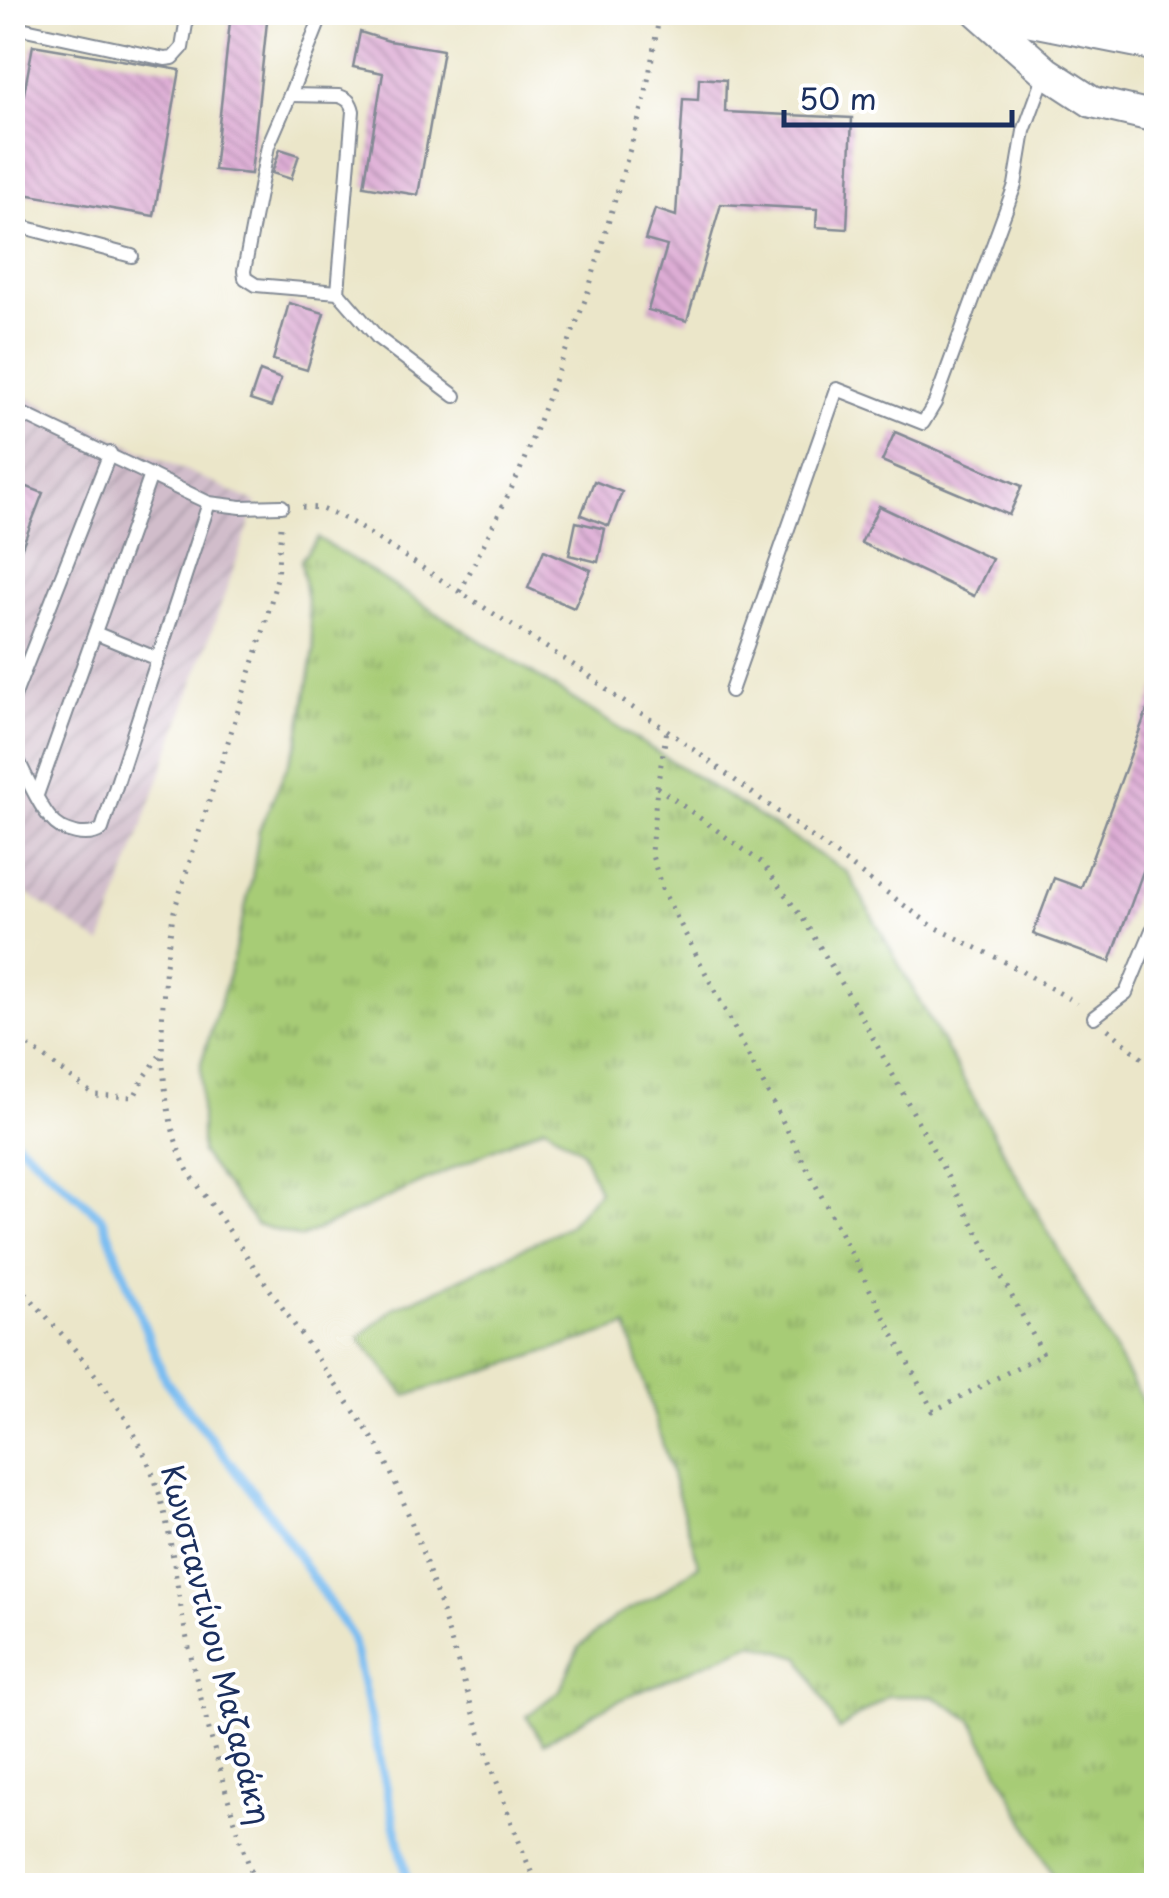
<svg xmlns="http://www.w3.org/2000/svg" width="1169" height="1898" font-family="'Playpen Sans',sans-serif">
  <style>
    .industrial { fill: url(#industrial-furrows) }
    .grass { fill: url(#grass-tufts); stroke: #617e6a; stroke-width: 2.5 }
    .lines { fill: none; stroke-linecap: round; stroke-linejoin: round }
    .stream { stroke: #7cbdf1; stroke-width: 9 }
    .building { fill: url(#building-back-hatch) }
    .service-casing { stroke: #838a94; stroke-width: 16 }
    .tertiary-casing { stroke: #838a94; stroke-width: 34 }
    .secondary-casing { stroke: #838a94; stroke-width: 39 }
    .path { stroke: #838a94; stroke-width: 5; stroke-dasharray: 2.5 8; stroke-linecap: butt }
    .service { stroke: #fff; stroke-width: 12 }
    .tertiary { stroke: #fff; stroke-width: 30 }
    .secondary { stroke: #fff; stroke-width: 35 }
    .labels { text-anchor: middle; stroke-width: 8; stroke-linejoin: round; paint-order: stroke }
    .street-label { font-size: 30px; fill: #1b2f5e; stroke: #fff }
  </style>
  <defs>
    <pattern id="industrial-furrows" width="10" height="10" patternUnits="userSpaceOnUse" patternTransform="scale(2.5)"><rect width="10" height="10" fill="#d1bdcb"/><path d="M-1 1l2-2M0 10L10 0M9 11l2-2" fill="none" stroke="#a99aa8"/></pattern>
    <pattern id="grass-tufts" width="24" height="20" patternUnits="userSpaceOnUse" patternTransform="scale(2.5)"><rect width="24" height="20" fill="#a7cc76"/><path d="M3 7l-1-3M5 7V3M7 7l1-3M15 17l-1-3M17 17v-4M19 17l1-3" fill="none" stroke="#87a664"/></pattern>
    <pattern id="building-back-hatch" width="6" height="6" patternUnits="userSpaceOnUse" patternTransform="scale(2.5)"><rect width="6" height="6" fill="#deadd5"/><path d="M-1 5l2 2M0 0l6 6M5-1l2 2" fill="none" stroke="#b38db0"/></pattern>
  </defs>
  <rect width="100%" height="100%" fill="#fff"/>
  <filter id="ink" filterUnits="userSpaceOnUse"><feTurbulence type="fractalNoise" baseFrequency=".01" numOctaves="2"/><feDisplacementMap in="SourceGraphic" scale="20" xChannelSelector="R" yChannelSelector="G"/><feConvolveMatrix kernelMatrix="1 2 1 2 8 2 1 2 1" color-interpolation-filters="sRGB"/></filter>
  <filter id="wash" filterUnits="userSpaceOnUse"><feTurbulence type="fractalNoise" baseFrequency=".0048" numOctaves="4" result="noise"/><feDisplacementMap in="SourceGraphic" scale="40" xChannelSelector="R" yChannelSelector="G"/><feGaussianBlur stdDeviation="2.25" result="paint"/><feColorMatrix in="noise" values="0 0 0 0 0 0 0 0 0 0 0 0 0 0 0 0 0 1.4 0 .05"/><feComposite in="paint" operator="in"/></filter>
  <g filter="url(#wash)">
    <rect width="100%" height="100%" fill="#ebe6c9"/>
    <polygon class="industrial" points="13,391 257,503 101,944 13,884"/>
    <polygon class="grass" points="318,538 848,873 1156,1425 1156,1885 1058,1885 972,1720 933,1696 888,1696 839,1729 800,1657 753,1643 611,1704 543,1743 527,1716 560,1690 579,1647 613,1618 656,1596 699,1565 627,1326 406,1396 359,1338 394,1308 439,1289 568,1226 599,1191 582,1151 545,1126 300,1238 256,1224 201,1153 201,1063 230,971 252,879 259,830 298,742 314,650 301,560"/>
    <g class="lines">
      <polyline class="stream" points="12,1138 103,1219 165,1380 271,1515 352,1637 409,1886"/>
    </g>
    <g id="blocks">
      <g class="building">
        <polygon points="231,12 268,12 251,174 214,170"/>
        <polygon points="360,32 389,41 443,50 418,195 364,186 383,73 353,67"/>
        <polygon points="33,45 180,70 154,216 12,192 12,158"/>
        <polygon points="699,78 726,80 725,112 852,118 847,229 816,227 817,209 721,204 687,321 648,310 667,246 645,240 655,209 676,216 683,99 698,100"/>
        <polygon points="280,149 299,155 291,179 272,173"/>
        <polygon points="289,303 324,313 307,370 273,360"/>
        <polygon points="260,371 281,379 271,407 250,400"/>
        <polygon points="12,410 29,416 12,459"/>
        <polygon points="895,432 1022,486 1009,515 882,461"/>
        <polygon points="12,481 43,493 13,570 12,570"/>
        <polygon points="594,481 622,492 609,526 581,515"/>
        <polygon points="879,506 992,559 974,596 861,543"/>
        <polygon points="576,522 605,529 598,562 569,555"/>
        <polygon points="544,550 591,570 574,608 528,588"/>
        <polygon points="1156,686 1156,836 1110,962 1033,934 1054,878 1081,888"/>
      </g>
    </g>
  </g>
  <g filter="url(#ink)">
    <use href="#blocks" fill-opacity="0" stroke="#838a94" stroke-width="2.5"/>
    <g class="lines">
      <g class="service-casing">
        <g id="service">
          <path d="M 323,12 L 290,95 L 339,96 C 348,99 351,102 353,111 L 338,292"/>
          <polyline points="16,27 165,59 173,58 182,48 188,12"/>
          <polyline points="12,41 19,12"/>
          <polyline points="290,95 268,146 244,271 245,278 256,285 338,292 378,338 455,396"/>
          <polyline points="12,224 132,256"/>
          <polyline points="12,409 209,503 241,507 282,506"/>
          <polyline points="95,633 158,659"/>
          <polyline points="731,691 837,389 923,423 935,403 1015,185 1024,131 1045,74"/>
          <polyline points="12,702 110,453"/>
          <path d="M 12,748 C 22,767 38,805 51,819 C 62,833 88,839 102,829 L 209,503"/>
          <polyline points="37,795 151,475"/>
          <polyline points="1094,1017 1126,993 1152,930"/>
        </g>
      </g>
      <g class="tertiary-casing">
        <polyline id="tertiary" points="978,12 1046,72 1092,102 1156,117"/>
      </g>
      <g class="secondary-casing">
        <polyline id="secondary" points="999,12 1156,43"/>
      </g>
      <g class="path">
        <polyline points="302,507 319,508 348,520 586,673 613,695 667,730 931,925 1005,962 1077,1003"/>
        <path d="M 281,527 L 277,578 L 264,629 L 174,911 C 160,985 152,1102 188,1171 L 378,1446 C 416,1521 437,1597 462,1676 C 484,1747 508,1817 537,1886"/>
        <polyline points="460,592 519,473 587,295 645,98 660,12"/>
        <polyline points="657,787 762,863 803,919 858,1010 1043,1354 933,1411 662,889 651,852 657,787 667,730"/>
        <polyline points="1108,1029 1156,1070"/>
        <polyline points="12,1033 94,1095 134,1097 142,1081 162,1052"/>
        <path d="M 12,1277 C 63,1337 120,1393 150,1467 C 171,1519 174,1575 185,1630 C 204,1716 227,1802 256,1886"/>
      </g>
      <use href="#service" class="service"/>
      <use href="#tertiary" class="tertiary"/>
      <use href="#secondary" class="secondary"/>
    </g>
  </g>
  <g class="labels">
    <g class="street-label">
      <text transform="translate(215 1645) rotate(76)" y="10">Κωνσταντίνου Μαζαράκη</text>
    </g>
  </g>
  <rect width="1169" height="1898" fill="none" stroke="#fff" stroke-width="50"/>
  <path d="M784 110v15h228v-15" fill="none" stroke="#1b2f5e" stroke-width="5"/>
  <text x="799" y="110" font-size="30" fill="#1b2f5e" stroke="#ffffff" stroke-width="8" paint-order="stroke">50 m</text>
</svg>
